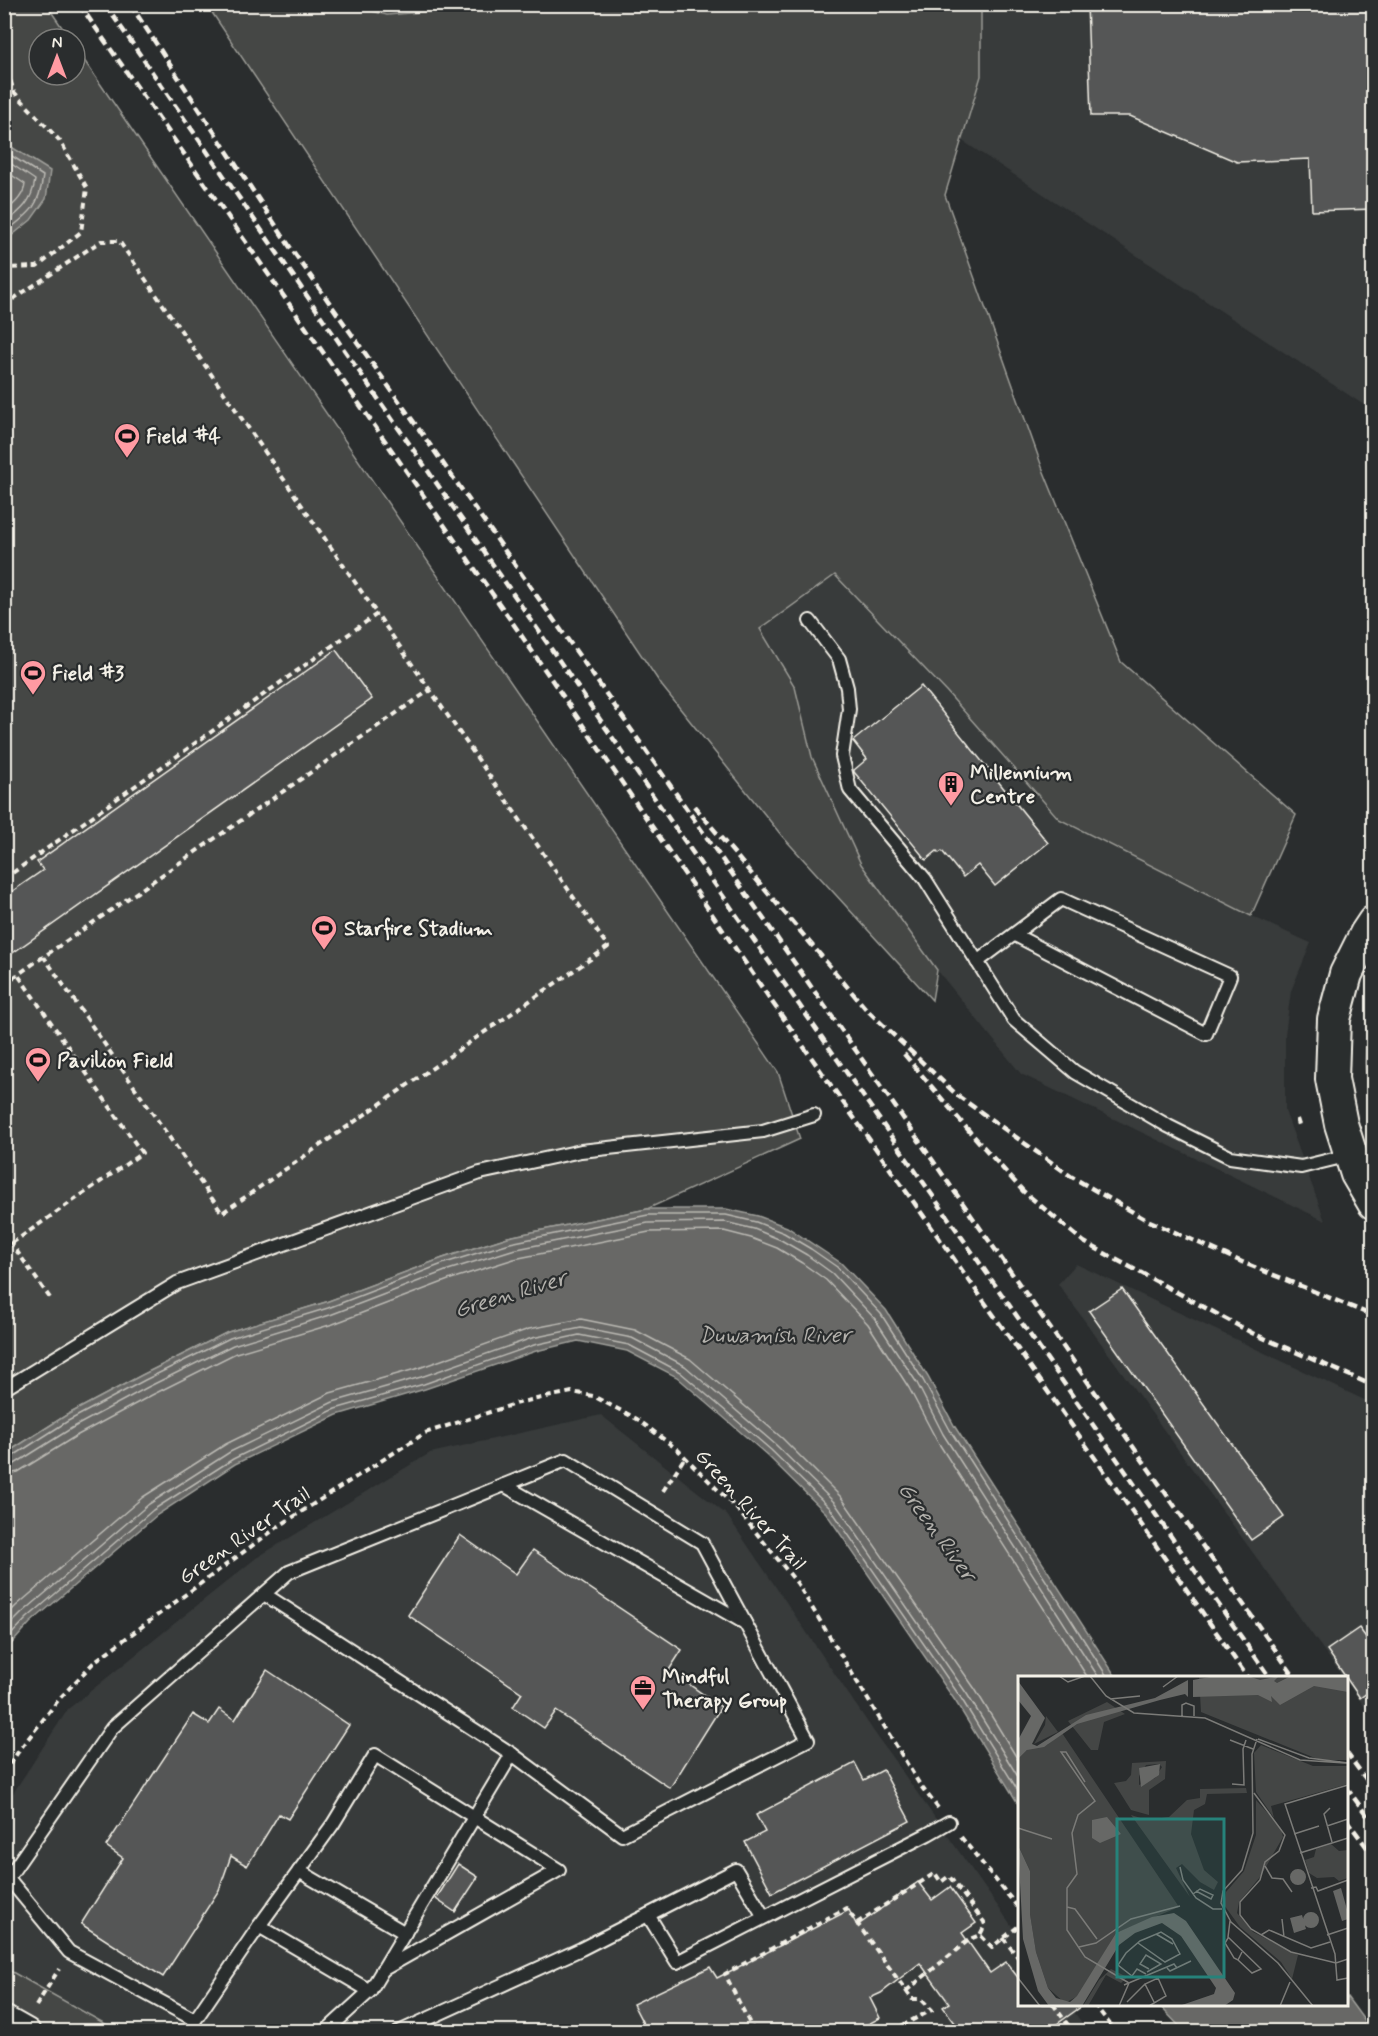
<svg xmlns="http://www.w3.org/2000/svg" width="1378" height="2036" font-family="Mynerve,sans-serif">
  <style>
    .built { fill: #373a3a }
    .green { fill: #444645; stroke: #9c9c96; stroke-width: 1.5 }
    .water { fill: #676866; stroke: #9f9f9a; stroke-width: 1.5 }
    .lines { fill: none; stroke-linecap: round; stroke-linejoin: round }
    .shore { stroke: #bcbab4; stroke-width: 1.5 }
    .building { fill: #555756; stroke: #f4f1e8; stroke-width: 1.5 }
    .service-casing { stroke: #f4f1e8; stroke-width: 16 }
    .minor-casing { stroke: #f4f1e8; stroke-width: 30 }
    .tertiary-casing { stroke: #f4f1e8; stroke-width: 36 }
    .path { stroke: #f4f1e8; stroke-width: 4; stroke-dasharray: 6 4.5; stroke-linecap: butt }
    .service { stroke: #2a2d2e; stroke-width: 12 }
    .minor { stroke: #2a2d2e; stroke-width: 26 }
    .tertiary { stroke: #2a2d2e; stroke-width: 32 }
    .rail { stroke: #f4f1e8; stroke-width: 4.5; stroke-dasharray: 9 4.5; stroke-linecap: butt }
    .labels { text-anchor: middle; stroke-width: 4.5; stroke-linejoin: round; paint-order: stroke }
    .poi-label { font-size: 21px; font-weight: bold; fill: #f4f1e8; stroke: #2a2d2e; text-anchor: start }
    .street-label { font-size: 21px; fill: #f4f1e8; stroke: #2a2d2e }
    .water-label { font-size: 22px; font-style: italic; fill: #b5b3ae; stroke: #2a2d2e }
    .inset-road { fill: none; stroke: #7b7b78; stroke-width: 1.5 }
    .view { fill: #26827a; fill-opacity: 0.15; stroke: #26827a; stroke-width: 3 }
    .inset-edge { fill: none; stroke: #f4f1e8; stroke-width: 3 }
  </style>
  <rect width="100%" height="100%" fill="#2a2d2e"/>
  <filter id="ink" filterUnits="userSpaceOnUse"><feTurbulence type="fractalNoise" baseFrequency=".0167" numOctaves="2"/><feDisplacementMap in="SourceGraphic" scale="12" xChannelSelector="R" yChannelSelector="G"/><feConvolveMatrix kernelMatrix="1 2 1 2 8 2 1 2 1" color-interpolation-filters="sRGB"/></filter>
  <g filter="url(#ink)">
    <g class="built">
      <polygon points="416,5 1373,5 1373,411 826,51 417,60"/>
      <polygon points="835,575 946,691 1059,819 1251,916 1311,943 1291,991 1285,1035 1285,1111 1325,1221 1021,1074 937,970 861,864 812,757 795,687 760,628"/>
      <polygon points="1076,1264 1373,1404 1373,1719 1347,1682 1346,1678 1343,1677 1058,1284"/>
      <polygon points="601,1415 727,1515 879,1739 1019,1936 1020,2004 1069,2005 1088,2031 118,2031 5,1968 4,1807 68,1709 256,1558 430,1453"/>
    </g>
    <g class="green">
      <polygon points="46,4 70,39 39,39 39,75 75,75 75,47 778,1072 800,1139 647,1209 508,1237 443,1258 326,1302 228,1332 142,1375 65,1416 5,1454 4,5"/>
      <polygon points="509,4 981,5 981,76 945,195 1042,467 1121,662 1296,815 1251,916 1059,819 946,691 835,575 760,629 795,687 812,757 861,864 937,970 932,1000 782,836 662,686 207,5 349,5 387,15"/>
      <path d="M 1373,1001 L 1374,1001 L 1373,1125 C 1363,1084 1363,1042 1373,1001 Z"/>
      <polygon points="5,1968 118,2031 5,2031"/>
    </g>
    <g class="water">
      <polygon points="5,143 50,171 46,199 31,220 5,241"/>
      <polygon points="647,1209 726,1209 758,1216 787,1227 841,1263 886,1310 928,1377 955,1427 1116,1677 1020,1678 1019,1805 956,1702 826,1513 767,1455 677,1377 627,1351 578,1341 536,1351 425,1389 337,1415 235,1464 157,1515 30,1623 5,1651 5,1454 65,1416 142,1375 228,1332 326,1302 443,1258 508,1237"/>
      <polygon points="1347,1997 1372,2031 1184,2031 1159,2005 1346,2004"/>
    </g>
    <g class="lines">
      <g class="shore">
        <path d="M 4,151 L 43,176 C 39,208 30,213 4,233"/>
        <path d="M 4,159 L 35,180 C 32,202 22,210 4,224"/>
        <path d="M 4,170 L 25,184 C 24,196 14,205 4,212"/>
        <polyline points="4,1459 10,1458 68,1421 145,1380 230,1338 328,1308 445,1263 510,1243 648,1215 726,1215 756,1222 784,1233 811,1249 837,1267 881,1314 923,1380 950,1430 1108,1678"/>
        <polyline points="4,1466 13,1465 72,1428 148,1387 233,1345 330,1315 448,1270 512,1250 648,1223 725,1222 754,1229 781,1240 807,1255 832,1273 875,1319 917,1383 943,1434 1099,1678"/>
        <polyline points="4,1475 18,1472 76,1436 152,1395 236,1353 333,1324 451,1279 514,1259 649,1232 724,1231 751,1238 777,1248 802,1263 826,1280 868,1324 909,1388 936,1439 1088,1678"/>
        <polyline points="4,1618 16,1606 143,1497 226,1444 330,1393 419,1368 529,1329 581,1319 635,1330 690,1359 782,1438 841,1497 975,1689 1020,1763"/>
        <polyline points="4,1631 22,1613 149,1504 230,1452 333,1402 421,1377 532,1338 581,1328 632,1338 685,1366 776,1445 835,1503 967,1694 1020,1780"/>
        <polyline points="4,1642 27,1618 153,1510 233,1459 335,1409 424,1384 534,1345 579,1335 629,1345 680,1372 771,1450 830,1508 961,1698 1020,1794"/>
      </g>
    </g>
    <g class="building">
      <polygon points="1087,4 1374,4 1374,209 1312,211 1310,159 1237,162 1130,116 1091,116"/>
      <polygon points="336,650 372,699 4,959 4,897 43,870 37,862"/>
      <polygon points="921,686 1048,843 995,886 978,865 963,877 942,851 939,853 937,851 926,860 854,772 854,770 867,759 853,741"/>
      <polygon points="1122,1289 1284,1517 1251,1540 1089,1311"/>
      <polygon points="460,1535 516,1574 533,1550 682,1650 669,1670 721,1707 670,1788 556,1711 544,1728 513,1707 522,1693 408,1615"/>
      <polygon points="1359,1628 1374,1648 1374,1688 1360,1698 1327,1650"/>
      <polygon points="267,1670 349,1725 288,1819 279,1814 247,1866 231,1856 219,1890 163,1977 81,1924 123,1858 106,1846 193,1714 209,1724 219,1709 235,1720"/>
      <polygon points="855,1763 864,1780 883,1770 910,1821 772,1893 745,1842 765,1832 756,1815"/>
      <polygon points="458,1864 478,1877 455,1912 436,1899"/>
      <polygon points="918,1882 932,1900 950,1887 976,1923 962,1933 990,1973 1006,1962 1020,1980 1020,2004 1085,2004 1047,2031 961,2031 943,2007 949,2003 920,1963 881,1993 870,1998 880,2018 855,2031 647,2031 633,2004 710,1967 717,1978 849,1910 857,1926"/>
    </g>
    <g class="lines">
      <g class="service-casing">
        <g id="service">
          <polyline points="810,621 839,659 847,688 849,709 842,756 850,790 925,879 1014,1020 1075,1072 1168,1126 1230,1157 1301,1167 1350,1155"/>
          <polyline points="977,962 1061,899 1230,976 1206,1034 1015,935"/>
          <polyline points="4,1389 177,1283 480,1173 581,1151 763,1131 814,1115"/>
          <polyline points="504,1485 745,1623"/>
          <polyline points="264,1594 512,1754 622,1835 808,1740 702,1543 566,1460 289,1572 112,1728 8,1878 69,1952 195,2020 259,1926 370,1991"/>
          <polyline points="648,1915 677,1962 928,1834 949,1822"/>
          <polyline points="259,1926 299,1871"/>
          <polyline points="382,1970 559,1870 375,1755 333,1824 299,1871 405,1933"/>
          <polyline points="325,2032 370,1991 512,1754"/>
          <polyline points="399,2032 581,1949 736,1870 764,1917"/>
        </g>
      </g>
      <g class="minor-casing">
        <polyline id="minor" points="4,2019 27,2032"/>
      </g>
      <g class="tertiary-casing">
        <polyline id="tertiary" points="1374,922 1366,934 1346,974 1334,1019 1332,1079 1341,1124 1357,1174 1374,1203"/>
      </g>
      <g class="path">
        <polyline points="4,61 14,92 60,141 87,188 81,232 37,267 4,268"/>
        <polyline points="4,305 101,241 119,241 377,614"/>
        <polyline points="4,879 377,614 430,690"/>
        <polyline points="4,984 430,690 608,947 222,1213 44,957"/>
        <polyline points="1297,1119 1299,1125"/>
        <polyline points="4,1233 50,1298"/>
        <polyline points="12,1243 142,1153 18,975"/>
        <polyline points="663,1491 685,1457"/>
        <polyline points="4,1773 20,1749 60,1698 95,1661 279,1526 425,1433 521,1402 572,1392 593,1396 637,1419 678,1450 737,1509 797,1583 920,1785 938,1808"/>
        <polyline points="961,1837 1020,1910"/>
        <polyline points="857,1923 935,1873 941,1882 949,1876 984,1922 985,1925 980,1935"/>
        <polyline points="1003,1938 1020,1960"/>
        <polyline points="906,1991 970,1939 980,1935 992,1947 1020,1925"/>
        <polyline points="1053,2004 1073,2032"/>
        <polyline points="1094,2004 1116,2032"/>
        <polyline points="36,2006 59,1969"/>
        <polyline points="754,2032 725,1974 846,1908 912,1999 921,1999 932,2010 889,2032"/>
      </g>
      <use href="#service" class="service"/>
      <use href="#minor" class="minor"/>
      <use href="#tertiary" class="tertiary"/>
      <g class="rail">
        <polyline points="79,4 519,632 772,1002 1097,1461 1248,1678"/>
        <polyline points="105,4 637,773 1270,1678"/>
        <polyline points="130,4 290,247 614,705 1295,1678"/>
        <polyline points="694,806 867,1010 958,1096 1072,1177 1145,1219 1242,1262 1374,1316"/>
        <polyline points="904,1054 970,1132 1023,1191 1084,1242 1252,1333 1374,1386"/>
        <polyline points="1346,1752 1374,1790"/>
        <polyline points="1346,1787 1374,1825"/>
        <polyline points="1346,1819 1374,1857"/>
      </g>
    </g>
  </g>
  <defs>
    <g id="stadium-pin" transform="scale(1.35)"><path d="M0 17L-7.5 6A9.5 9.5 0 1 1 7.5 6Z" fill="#ff9aa2" stroke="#2a2d2e"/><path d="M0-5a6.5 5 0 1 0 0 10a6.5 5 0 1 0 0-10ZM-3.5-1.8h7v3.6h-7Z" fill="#111"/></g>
    <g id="building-pin" transform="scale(1.35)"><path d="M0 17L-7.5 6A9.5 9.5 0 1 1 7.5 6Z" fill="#ff9aa2" stroke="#2a2d2e"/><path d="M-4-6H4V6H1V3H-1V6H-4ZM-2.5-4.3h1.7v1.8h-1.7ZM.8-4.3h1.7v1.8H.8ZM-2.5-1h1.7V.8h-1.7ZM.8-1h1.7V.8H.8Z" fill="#111"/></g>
    <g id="office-pin" transform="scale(1.35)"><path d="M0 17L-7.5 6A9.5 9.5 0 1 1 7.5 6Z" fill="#ff9aa2" stroke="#2a2d2e"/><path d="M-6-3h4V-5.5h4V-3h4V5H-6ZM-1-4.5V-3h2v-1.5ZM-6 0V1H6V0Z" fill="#111"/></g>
  </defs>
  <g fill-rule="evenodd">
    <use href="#stadium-pin" x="127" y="436"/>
    <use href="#stadium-pin" x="33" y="673"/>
    <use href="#building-pin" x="951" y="784"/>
    <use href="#stadium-pin" x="324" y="928"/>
    <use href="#stadium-pin" x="38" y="1060"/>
    <use href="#office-pin" x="643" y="1688"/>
  </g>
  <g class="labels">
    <g class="poi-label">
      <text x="146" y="443">Field #4</text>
      <text x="52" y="680">Field #3</text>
      <text x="970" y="779">Millennium<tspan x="970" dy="24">Centre</tspan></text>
      <text x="344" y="935">Starfire Stadium</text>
      <text x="57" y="1067">Pavilion Field</text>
      <text x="662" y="1683">Mindful<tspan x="662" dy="24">Therapy Group</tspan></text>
    </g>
    <g class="street-label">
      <text transform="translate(751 1509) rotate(48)" y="7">Green River Trail</text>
      <text transform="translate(244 1535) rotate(-35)" y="7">Green River Trail</text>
    </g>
    <g class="water-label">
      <text transform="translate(510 1293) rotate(-17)" y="8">Green River</text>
      <text x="775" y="1342">Duwamish River</text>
      <text transform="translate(938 1531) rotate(54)" y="8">Green River</text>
    </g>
  </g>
  <g transform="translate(1018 1676)">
    <rect width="330" height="330" fill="#2a2d2e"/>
    <path d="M 181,0 L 330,0 L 330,84 L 302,84 L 183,36 ZM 89,26 L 107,38 L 86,46 L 80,74 L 73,74 L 50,45 ZM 28,40 L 40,56 L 16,68 L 27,49 ZM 44,57 L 161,231 L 98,257 L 60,320 L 47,327 L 30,312 L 18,276 L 12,238 L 12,195 L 0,169 L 0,83 L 10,73 L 29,69 ZM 243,69 L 295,90 L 330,90 L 330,108 L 253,130 L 256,142 L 238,116 L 236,77 ZM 148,85 L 147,103 L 131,114 L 131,139 L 113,134 L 96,107 L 108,105 L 113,99 L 114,87 ZM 141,88 L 144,91 L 137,102 L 121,109 L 121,100 L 128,89 ZM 228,112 L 229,117 L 189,118 L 187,128 L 176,134 L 173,158 L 186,194 L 200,206 L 196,214 L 182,206 L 164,188 L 158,192 L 172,221 L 113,139 L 129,144 L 151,141 L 169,124 L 182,122 L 182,113 ZM 238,124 L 263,152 L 265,161 L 242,201 L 221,226 L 219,237 L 235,256 L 280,279 L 274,303 L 263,286 L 222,251 L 206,229 L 208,216 L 226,195 L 238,159 ZM 313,168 L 321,175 L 330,174 L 330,202 L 321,205 L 316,201 L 299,202 L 291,197 L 287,184 L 296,181 L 298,173 ZM 93,293 L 109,301 L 103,307 L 88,299 L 70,330 L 65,330 L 81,304 Z" fill="#444645" fill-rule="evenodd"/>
    <path d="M 198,0 L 230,0 L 242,4 L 261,0 L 256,5 L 259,7 L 273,0 L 330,0 L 330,16 L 296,10 L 262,29 L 253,20 L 254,26 L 240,19 L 175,21 L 175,4 ZM 170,4 L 170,21 L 167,18 L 142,24 L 59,48 L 26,71 L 9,74 L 0,83 L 0,64 L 13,40 L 0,24 L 0,5 L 27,42 L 14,68 L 19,70 L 68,39 L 137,22 ZM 142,88 L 141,99 L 123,111 L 121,92 ZM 89,141 L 103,158 L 82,167 L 74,162 L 74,144 ZM 0,169 L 12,195 L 12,238 L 18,276 L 30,312 L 38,322 L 52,326 L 59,320 L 98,257 L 134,241 L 156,237 L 168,245 L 217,317 L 215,324 L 206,330 L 161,330 L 196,318 L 198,312 L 163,260 L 144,247 L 117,257 L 101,269 L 64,330 L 31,330 L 20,315 L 5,263 ZM272 201a8 8 0 1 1 16 0a8 8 0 1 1-16 0ZM 323,212 L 330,237 L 330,243 L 324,245 L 315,215 ZM285 244a8 8 0 1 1 16 0a8 8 0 1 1-16 0ZM 284,239 L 288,253 L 276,257 L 272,242 Z" fill="#676866"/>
    <path class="inset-road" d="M 41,0 L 50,6 L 67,0M 72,0 L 88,20 L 116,37 L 187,42 L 282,84 L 327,87M 145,11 L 160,0M 92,23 L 122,20M 164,40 L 164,29 L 168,27 L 176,30 L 176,40M 239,63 L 234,78 L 235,157 L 224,194 L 205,215 L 203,227 L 213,246 L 260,287 L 295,330M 240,63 L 291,82 L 330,87M 212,64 L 235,73M 67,106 L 48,76 L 43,76 L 77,125 L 60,139 L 54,157 L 59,198 L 49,212 L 49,254 L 67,281 L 111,307M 214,108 L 226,109 L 225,73 L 228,64M 330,109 L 267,128 L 317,278 L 319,304 L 330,302M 236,117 L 267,159 L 261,175 L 247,186 L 242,204 L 222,226 L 222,239 L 233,253 L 273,276 L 318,287 L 330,283M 312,132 L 306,138 L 314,166M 309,150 L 330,143M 0,152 L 34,163M 276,158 L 301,150M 282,177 L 330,162M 247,190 L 254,202 L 265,203 L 274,216M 162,191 L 165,204 L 178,222 L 195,233 L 204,233M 293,212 L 298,211 L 300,215 L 330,204M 175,218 L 182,213 L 195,219 L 193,223 L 178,215M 49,231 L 57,233 L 79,263M 264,243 L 266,261M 212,245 L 210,261 L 243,293 L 234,297 L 220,284M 138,258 L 155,268M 243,259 L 251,254 L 293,272 L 312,266M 309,259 L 330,252M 210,262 L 207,267 L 216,282 L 220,284 L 224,276M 120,267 L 147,286 L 162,278 L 154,263 L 143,256 L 122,265 L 108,277 L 100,289 L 114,300 L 119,293 L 128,298M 61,271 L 78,267 L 113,243 L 162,230M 149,292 L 152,295 L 173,285M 129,296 L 143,288 L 128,279 L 122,288 L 131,293M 0,302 L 22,330M 106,309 L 156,288 L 159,292M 109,326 L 127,308M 101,330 L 111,307M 131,330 L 148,320 L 140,302 L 127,308 L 136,326M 262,330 L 272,306"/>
    <path class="view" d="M 99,143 L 206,143 L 206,301 L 99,301 Z"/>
    <rect width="330" height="330" class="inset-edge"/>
  </g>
  <rect width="1378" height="2036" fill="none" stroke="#2a2d2e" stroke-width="24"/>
  <rect x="12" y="12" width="1354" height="2012" fill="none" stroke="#f4f1e8" stroke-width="2" filter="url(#ink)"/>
  <g transform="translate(57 57)"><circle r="28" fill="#2a2d2e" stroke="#7b7b78" stroke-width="1.5"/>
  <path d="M0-4.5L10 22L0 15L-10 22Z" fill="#ff9aa2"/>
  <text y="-9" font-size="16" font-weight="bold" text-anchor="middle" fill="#f4f1e8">N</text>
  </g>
</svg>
